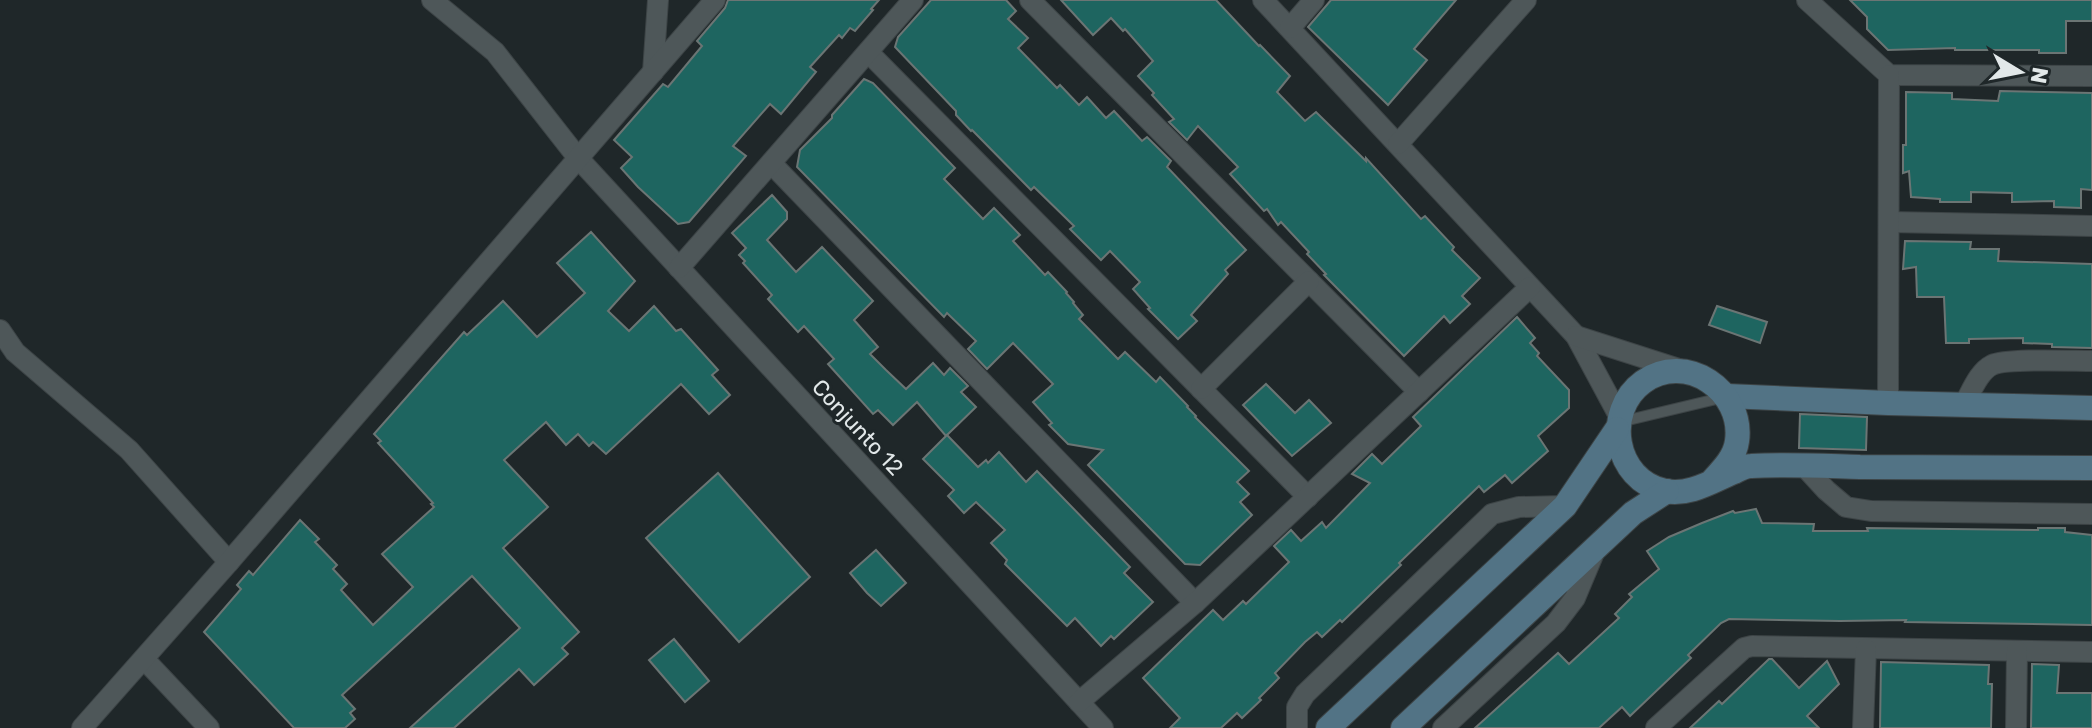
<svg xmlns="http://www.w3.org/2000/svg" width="2092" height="728" font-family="Rubik,sans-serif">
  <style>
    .building { fill: #1e6560; stroke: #6b7574; stroke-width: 2 }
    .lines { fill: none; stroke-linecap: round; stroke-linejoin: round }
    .lane-casing { stroke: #3d4446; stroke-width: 12 }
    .street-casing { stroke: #3d4446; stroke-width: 22 }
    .secondary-casing { stroke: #3d4446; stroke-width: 26 }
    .lane { stroke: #4e5759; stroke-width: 10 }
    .street { stroke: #4e5759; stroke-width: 20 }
    .secondary { stroke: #527385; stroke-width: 24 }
    .labels { text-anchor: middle; stroke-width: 6; stroke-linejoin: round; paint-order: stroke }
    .street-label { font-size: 22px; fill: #e2e8e9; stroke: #1f2729 }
  </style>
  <rect width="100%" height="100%" fill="#1f2729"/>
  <g class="building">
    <polygon points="728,0 879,0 871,9 873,10 855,31 850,28 842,38 839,35 810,67 816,72 781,114 770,104 733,146 746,156 689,222 678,224 638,187 621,168 632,157 614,140 663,84 668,87 702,46 697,41 725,8"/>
    <polygon points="931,0 1006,0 1016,11 1008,19 1028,38 1018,48 1057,88 1060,85 1079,105 1087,97 1106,118 1114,111 1142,141 1147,137 1171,161 1167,167 1246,250 1225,270 1228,274 1191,315 1197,321 1178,339 1148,309 1150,308 1133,289 1140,282 1110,251 1101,260 1070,229 1074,226 1034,187 1031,190 972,130 971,131 956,115 956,111 895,47 898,37"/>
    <polygon points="1061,0 1216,0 1259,46 1260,45 1290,76 1277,92 1305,121 1316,112 1366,161 1366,158 1421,219 1425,216 1454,247 1452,250 1480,278 1462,296 1470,304 1450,323 1444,316 1404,356 1324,275 1326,274 1307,254 1309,252 1281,222 1278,225 1267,209 1264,211 1230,174 1238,167 1198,126 1187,140 1169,122 1174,119 1152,95 1154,93 1138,76 1153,61 1125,29 1123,31 1111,18 1093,35"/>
    <polygon points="1331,0 1456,0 1414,49 1427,60 1388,105 1308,27"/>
    <polygon points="1850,0 2092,0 2092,21 2066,21 2066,53 2039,53 2039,50 1955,50 1955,48 1888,50 1867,29 1867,17"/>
    <polygon points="864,79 873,83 955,168 944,179 983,219 994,208 1020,235 1013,241 1045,275 1048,272 1067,292 1066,293 1074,302 1073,303 1083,315 1079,319 1118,359 1125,352 1156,382 1160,377 1188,406 1187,407 1196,416 1195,417 1249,471 1237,482 1249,494 1240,502 1252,515 1200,565 1185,564 1088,465 1103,450 1068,444 1049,425 1052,423 1033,402 1053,384 1013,343 987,369 968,349 976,341 947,313 944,317 797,167 800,150 832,118 832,115"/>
    <polygon points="2000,91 2092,93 2092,190 2081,189 2081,208 2054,207 2054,201 2012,202 2012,193 1971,192 1971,202 1940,202 1940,199 1911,197 1909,171 1903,173 1903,145 1906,145 1906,92 1952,93 1952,99 1998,101"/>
    <polygon points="772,195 787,212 787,219 767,240 796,272 822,247 873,301 854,320 878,347 870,354 886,370 906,389 933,363 944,375 950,368 968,386 961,392 976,407 946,436 917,402 893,425 878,410 873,414 828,364 834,359 804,326 798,332 768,299 772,295 743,263 745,261 739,255 746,248 732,233"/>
    <polygon points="591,232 635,281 608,311 629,331 654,306 676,331 681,329 718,370 712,375 730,395 709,414 681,384 606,454 593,442 589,446 578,434 566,445 546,422 504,460 548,507 503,548 579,632 562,648 568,654 534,685 519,669 454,728 410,728 520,628 472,576 342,695 355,709 350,713 355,719 345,728 294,728 204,632 241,589 237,585 249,571 253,575 300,520 319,539 315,542 337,565 333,569 347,584 341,590 373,625 413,587 382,554 434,507 431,504 433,503 378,443 381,441 374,434 464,332 467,335 503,301 537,337 585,293 557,263"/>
    <polygon points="1905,241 1971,242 1970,249 1999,249 1998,261 2092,264 2092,348 2052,347 2052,344 2023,343 2023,338 1969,339 1969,343 1946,343 1944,297 1917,297 1916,267 1903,269"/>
    <polygon points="1717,306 1767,322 1760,343 1709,325"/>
    <polygon points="1517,317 1535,338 1530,343 1539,353 1537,356 1569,390 1569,408 1538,436 1548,451 1512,483 1505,475 1484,492 1479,486 1399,563 1401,565 1342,622 1340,620 1322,637 1317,632 1305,642 1275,673 1279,678 1259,698 1261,700 1242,718 1237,713 1221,728 1170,728 1180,718 1143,678 1213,610 1223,620 1243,601 1246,604 1289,562 1274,546 1291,530 1301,541 1322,522 1326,528 1370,483 1352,474 1372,454 1382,464 1421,426 1413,417"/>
    <polygon points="1266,384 1295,413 1309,400 1331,423 1292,456 1243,405"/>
    <polygon points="1800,414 1867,417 1866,450 1799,448"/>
    <polygon points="947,435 978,467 986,460 988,463 999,452 1026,482 1037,471 1130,567 1124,573 1153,602 1114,639 1111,636 1101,646 1075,618 1067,626 1005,564 1007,560 991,543 1005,530 976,502 964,513 948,496 954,490 923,459"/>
    <polygon points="718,473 810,577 739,642 646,538"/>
    <polygon points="1756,509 1762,523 1814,524 1813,531 1868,531 1867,528 2038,530 2038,528 2065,528 2065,532 2092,535 2092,625 1905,622 1906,620 1840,621 1729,619 1721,623 1688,655 1691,658 1630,716 1622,707 1599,728 1475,728 1558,653 1569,664 1619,618 1615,614 1632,597 1629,594 1659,569 1647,551 1669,537 1702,523 1733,511 1735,513"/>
    <polygon points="876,550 906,583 881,606 867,593 850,573"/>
    <polygon points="674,639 709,681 685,702 649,660"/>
    <polygon points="1769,659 1772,659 1799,688 1827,661 1839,684 1807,716 1819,728 1690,728 1719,701 1722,704"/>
    <polygon points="1881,662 1989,665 1988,684 1992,684 1991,728 1880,728"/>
    <polygon points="2032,664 2059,665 2057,693 2092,693 2092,728 2031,728"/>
  </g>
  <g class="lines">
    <g class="lane-casing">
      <polyline id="lane" points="1620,422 1725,397"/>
    </g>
    <g class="street-casing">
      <g id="street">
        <polyline points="432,0 495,52 578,158 1103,728"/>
        <polyline points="1030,0 1419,392"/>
        <polyline points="1263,0 1576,336 1619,416"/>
        <polyline points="1807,0 1889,75 2092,76"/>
        <polyline points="1290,28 1314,0"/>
        <polyline points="868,52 1308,497"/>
        <polyline points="653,72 658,0"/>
        <polyline points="1398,144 1526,0"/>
        <polyline points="771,163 1195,603"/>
        <polyline points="1889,222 2092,226"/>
        <polyline points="679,268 913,0"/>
        <polyline points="0,330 15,352 129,450 229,562"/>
        <polyline points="1576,336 1682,370"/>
        <polyline points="1201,389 1309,281"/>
        <polyline points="1888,403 1889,75"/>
        <path d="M 1963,406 C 1971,393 1978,372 1992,365 C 2007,358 2072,361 2092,361"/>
        <polyline points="1804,466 1826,490 1846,507 1871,511 2092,514"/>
        <polyline points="144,659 209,728"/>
        <polyline points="1079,702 1195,603 1530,287"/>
        <polyline points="82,728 229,562 715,0"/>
        <polyline points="1297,728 1297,707 1305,694 1492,514 1519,507 1565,506"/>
        <polyline points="1443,728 1556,623 1575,598 1596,548"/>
        <polyline points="1656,728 1744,648 1752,646 2092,652"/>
        <polyline points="1863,728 1866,649"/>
        <polyline points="2016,728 2017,651"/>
      </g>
    </g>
    <g class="secondary-casing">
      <g id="secondary">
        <polyline points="1727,396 1888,403 2092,408"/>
        <path d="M 1712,481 C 1723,469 1735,457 1737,441 C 1744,391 1686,351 1643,382 C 1603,411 1614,480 1665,491 C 1690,496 1712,481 1734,472 C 1740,469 1745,466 1751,466 C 1787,464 1824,466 1860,467 C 1938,467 2015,467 2092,468"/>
        <polyline points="1328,728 1565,506 1617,429"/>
        <polyline points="1403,728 1633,513 1667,491"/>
      </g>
    </g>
    <use href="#lane" class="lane"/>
    <use href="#street" class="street"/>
    <use href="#secondary" class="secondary"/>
  </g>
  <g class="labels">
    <g class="street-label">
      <text transform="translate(858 427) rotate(47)" y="8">Conjunto 12</text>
    </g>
  </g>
  <g transform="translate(2020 72) rotate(100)" stroke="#1f2729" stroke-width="6" paint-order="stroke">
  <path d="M0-6L14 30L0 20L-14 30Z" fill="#e2e8e9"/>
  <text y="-12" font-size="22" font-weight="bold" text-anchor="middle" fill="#e2e8e9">N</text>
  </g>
</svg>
